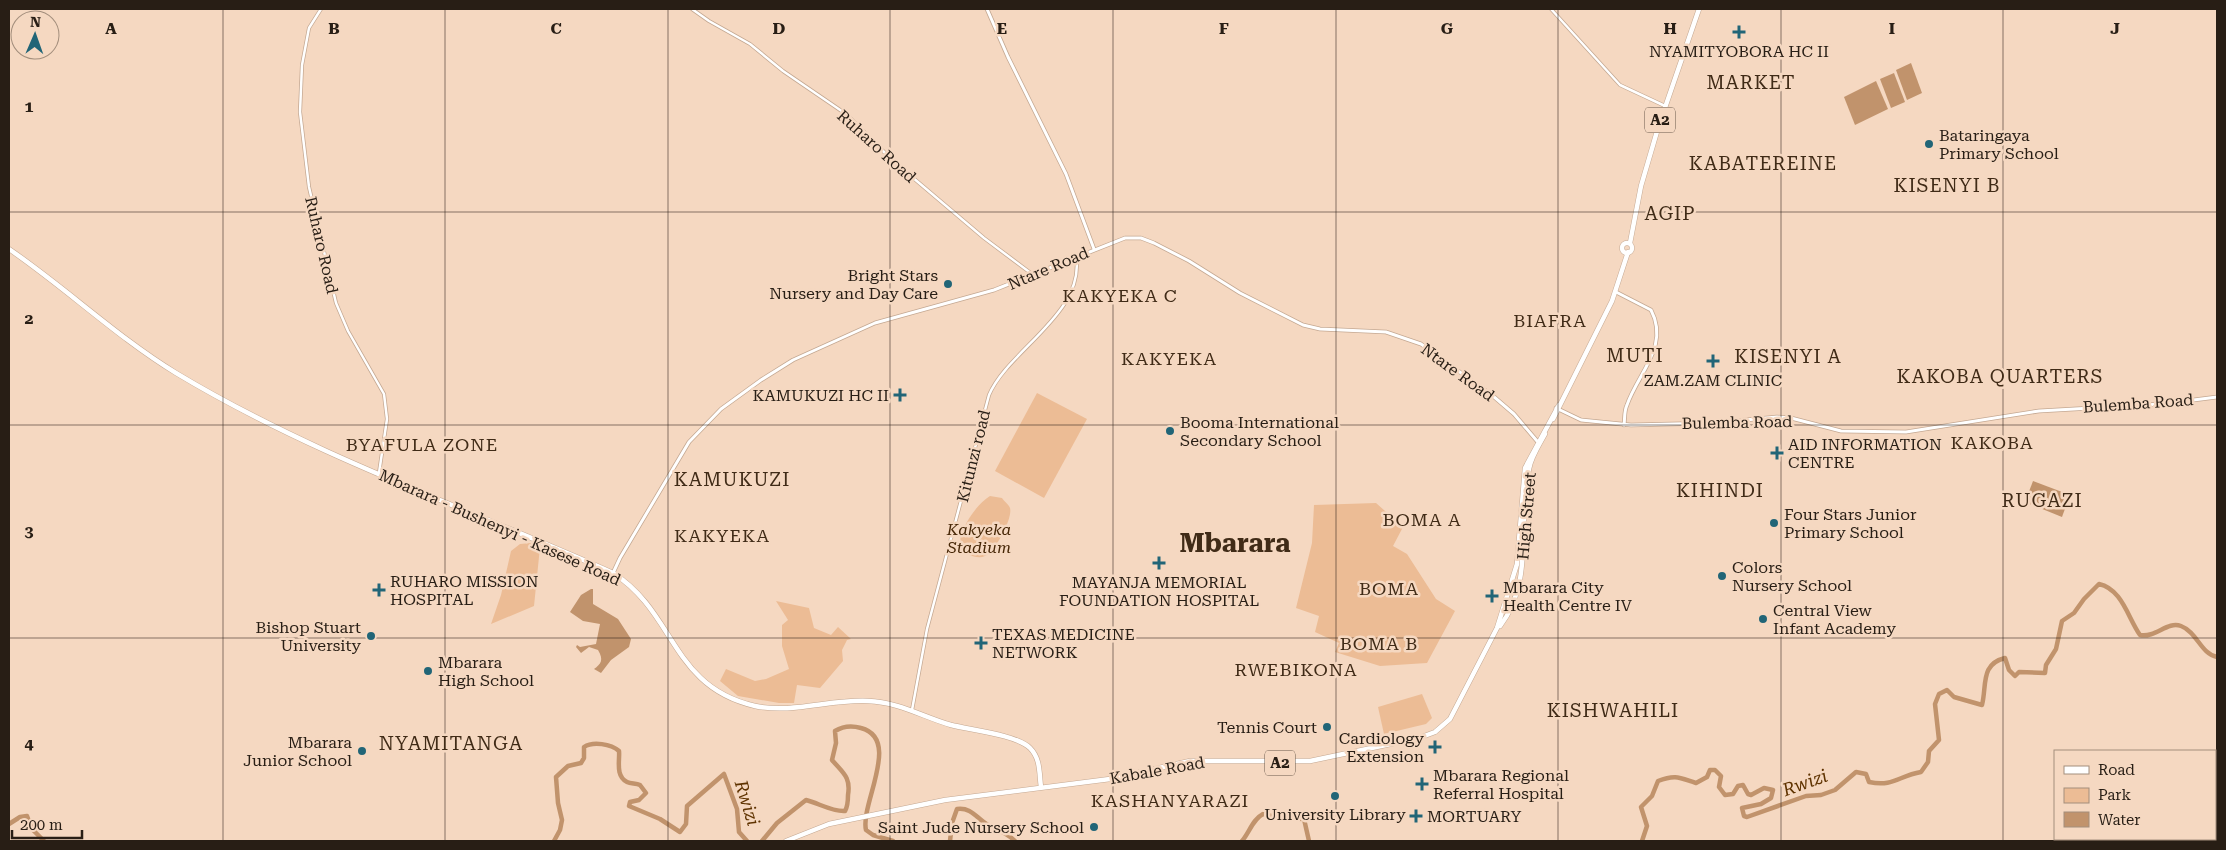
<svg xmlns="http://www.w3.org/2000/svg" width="2226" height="850" font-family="'Roboto Serif',serif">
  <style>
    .green { fill: #ecbc95 }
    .water { fill: #c1936c }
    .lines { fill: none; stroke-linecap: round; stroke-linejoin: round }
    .river { stroke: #c1936c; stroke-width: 4.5 }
    .tertiary-casing { stroke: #c4a892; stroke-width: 4 }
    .secondary-casing { stroke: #c4a892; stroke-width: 4.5 }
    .primary-casing { stroke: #c4a892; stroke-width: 5.5 }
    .tertiary { stroke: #fff; stroke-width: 2.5 }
    .secondary { stroke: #fff; stroke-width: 3 }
    .primary { stroke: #fff; stroke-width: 4.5 }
    .grid { fill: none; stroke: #281e15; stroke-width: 1; stroke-opacity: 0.55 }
    .poi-dot { fill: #216577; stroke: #f5d8c1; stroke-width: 2 }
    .labels { text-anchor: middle; stroke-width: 5; stroke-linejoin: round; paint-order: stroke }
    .shield { fill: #f5d8c1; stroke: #665649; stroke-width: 1 }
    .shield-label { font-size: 15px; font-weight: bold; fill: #281e15 }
    .poi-label { font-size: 16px; fill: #281e15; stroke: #f5d8c1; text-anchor: start }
    .street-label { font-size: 16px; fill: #281e15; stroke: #f5d8c1 }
    .park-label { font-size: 16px; font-style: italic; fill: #472707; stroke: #f5d8c1 }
    .neighbourhood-label { font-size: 18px; letter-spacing: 1px; fill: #402b17; stroke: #f5d8c1 }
    .water-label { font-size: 18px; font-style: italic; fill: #5f3300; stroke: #f5d8c1 }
    .quarter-label { font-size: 19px; letter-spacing: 1px; fill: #402b17; stroke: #f5d8c1 }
    .town-label { font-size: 26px; font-weight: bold; fill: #402b17; stroke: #f5d8c1 }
    .grid-label { font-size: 16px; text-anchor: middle; font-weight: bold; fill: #281e15; stroke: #f5d8c1; stroke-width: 5; stroke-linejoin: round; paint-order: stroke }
  </style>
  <rect width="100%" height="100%" fill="#f5d8c1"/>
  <g class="green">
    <polygon points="1037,393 1087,419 1044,498 995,471"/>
    <path d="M 990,496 L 1002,498 C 1004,501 1009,505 1010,508 C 1013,518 995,552 985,556 C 979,559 973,556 966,554 C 963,548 959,542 961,535 C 966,521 978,503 990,496 Z"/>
    <polygon points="1376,503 1403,527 1393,546 1407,554 1436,599 1455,611 1427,663 1380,666 1335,652 1339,643 1315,632 1319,616 1296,608 1312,543 1314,505"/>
    <polygon points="531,543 540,547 534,606 491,624 501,595 511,551 520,544"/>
    <polygon points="776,601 809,608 814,628 831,635 838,627 851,639 847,640 842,650 843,661 820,688 797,685 794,703 779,703 738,696 720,681 726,669 755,681 766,679 789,669 782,646 782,625 788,620"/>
    <polygon points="1422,694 1432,718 1426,724 1384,734 1378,707"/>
  </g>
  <g class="water">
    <polygon points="1911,63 1922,93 1907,100 1896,70"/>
    <polygon points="1894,73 1905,102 1891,108 1880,79"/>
    <polygon points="1876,81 1888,109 1855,125 1844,97"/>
    <polygon points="2033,481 2070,495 2062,517 2025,502"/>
    <path d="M 591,589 L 593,589 L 593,604 L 618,619 L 631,639 L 629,647 L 611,660 L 601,673 L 594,669 C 601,664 604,660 598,650 L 589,647 L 581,653 L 576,647 L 577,645 L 580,647 L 596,644 L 600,624 L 583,621 L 570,612 L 581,595 Z"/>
  </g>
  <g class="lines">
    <g class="river">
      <polyline points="9,824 20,817 27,816 32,829 44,841"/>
      <path d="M 554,841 L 560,830 L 562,820 L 558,803 L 556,777 L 568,766 L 581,763 L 584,758 L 584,747 C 593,741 611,744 619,751 C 620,760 615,776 627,782 C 631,784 636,783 640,785 L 646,793 L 639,800 L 630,802 L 629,806 L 660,819 L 680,832 L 686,824 L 687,806 L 724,774 L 737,809 L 739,832 L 747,841"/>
      <path d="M 762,841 L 777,823 L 806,800 C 818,803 833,812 845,811 C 848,806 848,801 848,795 C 851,777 843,773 832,760 L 836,743 L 835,731 C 843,726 851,725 861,728 C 902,739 860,804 866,830 L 873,835 L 893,841"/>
      <path d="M 950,841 L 952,823 L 957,809 C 972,807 977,819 988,825 C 998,830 1007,833 1015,841"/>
      <path d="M 1242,841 C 1249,833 1253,819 1263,814 L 1281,818 L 1304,819 L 1309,841"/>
      <path d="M 1642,841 L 1647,826 L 1641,807 L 1652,796 L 1658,781 C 1676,774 1680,778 1696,783 L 1707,777 L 1710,770 L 1715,770 L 1721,776 L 1719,787 L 1725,795 L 1733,794 L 1738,786 L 1743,785 L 1748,794 L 1751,795 L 1764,788 L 1773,790 L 1771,798 L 1761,804 L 1742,808 L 1744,816 L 1747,817 L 1806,796 L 1821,795 L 1835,790 L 1856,772 L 1866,774 L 1869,782 C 1894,787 1898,776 1921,772 L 1928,762 L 1929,751 L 1939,740 L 1935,704 L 1939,694 L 1947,690 L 1954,697 L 1982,705 C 1987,686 1980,664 2005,658 L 2009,670 L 2015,676 L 2019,672 L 2045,673 L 2046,665 L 2056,649 L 2062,621 L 2074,613 L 2084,599 L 2099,584 C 2122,589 2128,618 2140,635 C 2156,638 2167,621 2181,626 C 2197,632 2201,654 2217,657"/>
    </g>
    <g class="tertiary-casing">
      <g id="tertiary">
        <polyline points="321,9 309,28 302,65 300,112 309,187 336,303 348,331 384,394 387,419 379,473"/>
        <polyline points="692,9 709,21 750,44 783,71 846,114 892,160 984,238 1032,274"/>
        <polyline points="1551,9 1620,85 1665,106"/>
        <path d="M 912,710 L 927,629 L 989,395 C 1008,350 1086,313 1076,256"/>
      </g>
    </g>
    <g class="secondary-casing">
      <g id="secondary">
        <polyline points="987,9 1008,57 1066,174 1094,249"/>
        <path d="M 1616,292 L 1651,310 C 1670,346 1638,373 1627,405 C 1624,411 1625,418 1624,425"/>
        <polyline points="1556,408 1581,420 1631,425 1713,423 1777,417 1791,418 1841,431 1906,432 2039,411 2162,404 2217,397"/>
        <polyline points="613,573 620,558 689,442 721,409 761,380 793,360 875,323 994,290 1125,238 1141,238 1154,243 1189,261 1240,293 1303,325 1320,329 1386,332 1421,344 1493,396 1514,414 1537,441"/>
      </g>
    </g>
    <g class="primary-casing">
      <g id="primary">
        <polyline points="1630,243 1641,186 1658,128 1699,9"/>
        <circle cx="1627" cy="248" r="5"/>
        <path d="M 9,249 C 66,288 117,337 176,373 C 314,456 467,508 613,573 C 676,613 671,687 755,706 C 792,714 831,699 868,701 C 899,702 923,717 951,725 C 971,730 1017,735 1030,748 C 1041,759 1039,774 1041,787"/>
        <polyline points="1553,419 1612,301 1628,252"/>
        <path d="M 1500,626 C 1535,581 1517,520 1529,469 C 1531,457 1539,445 1545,434"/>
        <polyline points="786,841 829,824 945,800 1110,779 1190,761 1310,761 1419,738 1435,732 1450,719 1497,628 1517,564 1525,468 1559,405"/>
      </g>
    </g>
    <use href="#tertiary" class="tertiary"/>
    <use href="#secondary" class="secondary"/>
    <use href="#primary" class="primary"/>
  </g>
  <path class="grid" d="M 223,9 L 223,841M 445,9 L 445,841M 668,9 L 668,841M 890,9 L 890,841M 1113,9 L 1113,841M 1336,9 L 1336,841M 1558,9 L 1558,841M 1781,9 L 1781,841M 2003,9 L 2003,841M 9,212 L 2217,212M 9,425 L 2217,425M 9,638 L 2217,638"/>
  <g class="poi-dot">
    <path d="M1736.5 24.5h5v5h5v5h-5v5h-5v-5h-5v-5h5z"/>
    <circle cx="1929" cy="144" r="5"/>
    <circle cx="948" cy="284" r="5"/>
    <path d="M1710.5 353.5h5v5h5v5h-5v5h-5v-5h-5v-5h5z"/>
    <path d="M897.5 387.5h5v5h5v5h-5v5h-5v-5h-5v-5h5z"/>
    <circle cx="1170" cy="431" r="5"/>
    <path d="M1774.5 445.5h5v5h5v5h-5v5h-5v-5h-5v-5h5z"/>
    <circle cx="1774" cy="523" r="5"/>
    <path d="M1156.5 555.5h5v5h5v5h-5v5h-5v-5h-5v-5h5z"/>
    <circle cx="1722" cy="576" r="5"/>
    <path d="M376.5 582.5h5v5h5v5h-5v5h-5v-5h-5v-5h5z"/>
    <path d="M1489.5 588.5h5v5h5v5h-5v5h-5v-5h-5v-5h5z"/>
    <circle cx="1763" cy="619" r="5"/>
    <circle cx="371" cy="636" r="5"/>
    <path d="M978.5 635.5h5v5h5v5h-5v5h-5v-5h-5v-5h5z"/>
    <circle cx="428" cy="671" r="5"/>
    <circle cx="1327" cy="727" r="5"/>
    <path d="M1432.5 739.5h5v5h5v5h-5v5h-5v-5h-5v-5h5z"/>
    <circle cx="362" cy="751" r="5"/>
    <path d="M1419.5 776.5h5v5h5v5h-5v5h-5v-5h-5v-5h5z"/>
    <circle cx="1335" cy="796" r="5"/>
    <path d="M1413.5 808.5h5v5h5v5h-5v5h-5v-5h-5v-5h5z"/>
    <circle cx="1094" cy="827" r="5"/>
  </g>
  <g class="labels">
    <g class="shield">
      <rect x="1645" y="107.5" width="30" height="25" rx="4"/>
      <rect x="1265" y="750.5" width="30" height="25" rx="4"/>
    </g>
    <g class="shield-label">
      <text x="1660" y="125">A2</text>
      <text x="1280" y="768">A2</text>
    </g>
    <g class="poi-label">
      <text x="1739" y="57" text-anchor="middle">NYAMITYOBORA HC II</text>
      <text x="1939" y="141">Bataringaya<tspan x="1939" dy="18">Primary School</tspan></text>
      <text x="938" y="281" text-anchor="end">Bright Stars<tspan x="938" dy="18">Nursery and Day Care</tspan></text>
      <text x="1713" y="386" text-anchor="middle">ZAM.ZAM CLINIC</text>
      <text x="889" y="401" text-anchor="end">KAMUKUZI HC II</text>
      <text x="1180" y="428">Booma International<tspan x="1180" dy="18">Secondary School</tspan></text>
      <text x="1788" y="450">AID INFORMATION<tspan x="1788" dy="18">CENTRE</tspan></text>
      <text x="1784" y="520">Four Stars Junior<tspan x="1784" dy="18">Primary School</tspan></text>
      <text x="1732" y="573">Colors<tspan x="1732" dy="18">Nursery School</tspan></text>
      <text x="390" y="587">RUHARO MISSION<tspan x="390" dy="18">HOSPITAL</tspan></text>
      <text x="1159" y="588" text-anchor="middle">MAYANJA MEMORIAL<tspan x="1159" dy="18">FOUNDATION HOSPITAL</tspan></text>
      <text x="1503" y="593">Mbarara City<tspan x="1503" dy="18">Health Centre IV</tspan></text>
      <text x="1773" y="616">Central View<tspan x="1773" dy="18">Infant Academy</tspan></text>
      <text x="361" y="633" text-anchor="end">Bishop Stuart<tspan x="361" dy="18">University</tspan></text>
      <text x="992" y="640">TEXAS MEDICINE<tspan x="992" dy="18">NETWORK</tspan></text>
      <text x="438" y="668">Mbarara<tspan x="438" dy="18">High School</tspan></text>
      <text x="1317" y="733" text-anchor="end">Tennis Court</text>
      <text x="1424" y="744" text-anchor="end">Cardiology<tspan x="1424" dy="18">Extension</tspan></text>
      <text x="352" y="748" text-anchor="end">Mbarara<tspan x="352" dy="18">Junior School</tspan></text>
      <text x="1433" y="781">Mbarara Regional<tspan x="1433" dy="18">Referral Hospital</tspan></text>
      <text x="1335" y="820" text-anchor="middle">University Library</text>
      <text x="1427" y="822">MORTUARY</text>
      <text x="1084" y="833" text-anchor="end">Saint Jude Nursery School</text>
    </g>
    <g class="street-label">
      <text transform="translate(877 146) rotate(42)" y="6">Ruharo Road</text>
      <text transform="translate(322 245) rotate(77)" y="6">Ruharo Road</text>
      <text transform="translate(1048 268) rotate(-23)" y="6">Ntare Road</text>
      <text transform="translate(1458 372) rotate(36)" y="6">Ntare Road</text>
      <text transform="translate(2138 403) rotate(-4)" y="6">Bulemba Road</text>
      <text transform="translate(1737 422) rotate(-1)" y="6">Bulemba Road</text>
      <text transform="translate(973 456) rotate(-76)" y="6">Kitunzi road</text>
      <text transform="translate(1526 516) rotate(-85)" y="6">High Street</text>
      <text transform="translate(500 527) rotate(24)" y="6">Mbarara - Bushenyi - Kasese Road</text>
      <text transform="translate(1157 770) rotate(-10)" y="6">Kabale Road</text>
    </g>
    <g class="park-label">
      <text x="979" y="535">Kakyeka<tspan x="979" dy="18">Stadium</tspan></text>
    </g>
    <g class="neighbourhood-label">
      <text x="1120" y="302">KAKYEKA C</text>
      <text x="1550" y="327">BIAFRA</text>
      <text x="1169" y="365">KAKYEKA</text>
      <text x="1992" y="449">KAKOBA</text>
      <text x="422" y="451">BYAFULA ZONE</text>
      <text x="1422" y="526">BOMA A</text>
      <text x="722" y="542">KAKYEKA</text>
      <text x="1389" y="595">BOMA</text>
      <text x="1379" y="650">BOMA B</text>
      <text x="1296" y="676">RWEBIKONA</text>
      <text x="1170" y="807">KASHANYARAZI</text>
    </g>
    <g class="water-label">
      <text transform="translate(1805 783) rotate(-20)" y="6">Rwizi</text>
      <text transform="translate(747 803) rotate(73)" y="6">Rwizi</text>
    </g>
    <g class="quarter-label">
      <text x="1751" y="89">MARKET</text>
      <text x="1763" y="170">KABATEREINE</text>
      <text x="1947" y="192">KISENYI B</text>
      <text x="1670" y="220">AGIP</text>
      <text x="1635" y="362">MUTI</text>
      <text x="1788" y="363">KISENYI A</text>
      <text x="2000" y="383">KAKOBA QUARTERS</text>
      <text x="732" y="486">KAMUKUZI</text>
      <text x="1720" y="497">KIHINDI</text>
      <text x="2042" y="507">RUGAZI</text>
      <text x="1613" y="717">KISHWAHILI</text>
      <text x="451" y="750">NYAMITANGA</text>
    </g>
    <g class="town-label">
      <text x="1235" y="552">Mbarara</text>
    </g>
  </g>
  <g class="grid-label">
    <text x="111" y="34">A</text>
    <text x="334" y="34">B</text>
    <text x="556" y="34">C</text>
    <text x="779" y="34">D</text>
    <text x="1002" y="34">E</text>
    <text x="1224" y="34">F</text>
    <text x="1447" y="34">G</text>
    <text x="1670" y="34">H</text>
    <text x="1892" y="34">I</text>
    <text x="2115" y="34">J</text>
    <text x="29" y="112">1</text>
    <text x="29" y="324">2</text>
    <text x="29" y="537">3</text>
    <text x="29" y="749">4</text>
  </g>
  <rect width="2226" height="850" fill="none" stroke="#281e15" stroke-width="20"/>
  <rect x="2054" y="750" width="162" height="90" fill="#f5d8c1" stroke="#a38e7c"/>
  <rect x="2064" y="766" width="25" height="8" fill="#ffffff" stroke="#a38e7c"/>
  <text x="2098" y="775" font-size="15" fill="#281e15">Road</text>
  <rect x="2064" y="788" width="25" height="15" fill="#ecbc95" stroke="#a38e7c"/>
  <text x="2098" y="800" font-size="15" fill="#281e15">Park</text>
  <rect x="2064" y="812" width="25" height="15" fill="#c1936c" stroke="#a38e7c"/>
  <text x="2098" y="825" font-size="15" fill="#281e15">Water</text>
  <g transform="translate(35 35) rotate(2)"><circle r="24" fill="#f5d8c1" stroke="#a38e7c"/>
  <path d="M0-4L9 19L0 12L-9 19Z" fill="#216577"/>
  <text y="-8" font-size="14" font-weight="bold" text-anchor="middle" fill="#281e15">N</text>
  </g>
  <path d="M12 830v8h70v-8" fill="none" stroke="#281e15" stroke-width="2.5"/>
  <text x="20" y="830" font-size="15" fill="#281e15" stroke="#f5d8c1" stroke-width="4" paint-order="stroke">200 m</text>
</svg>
